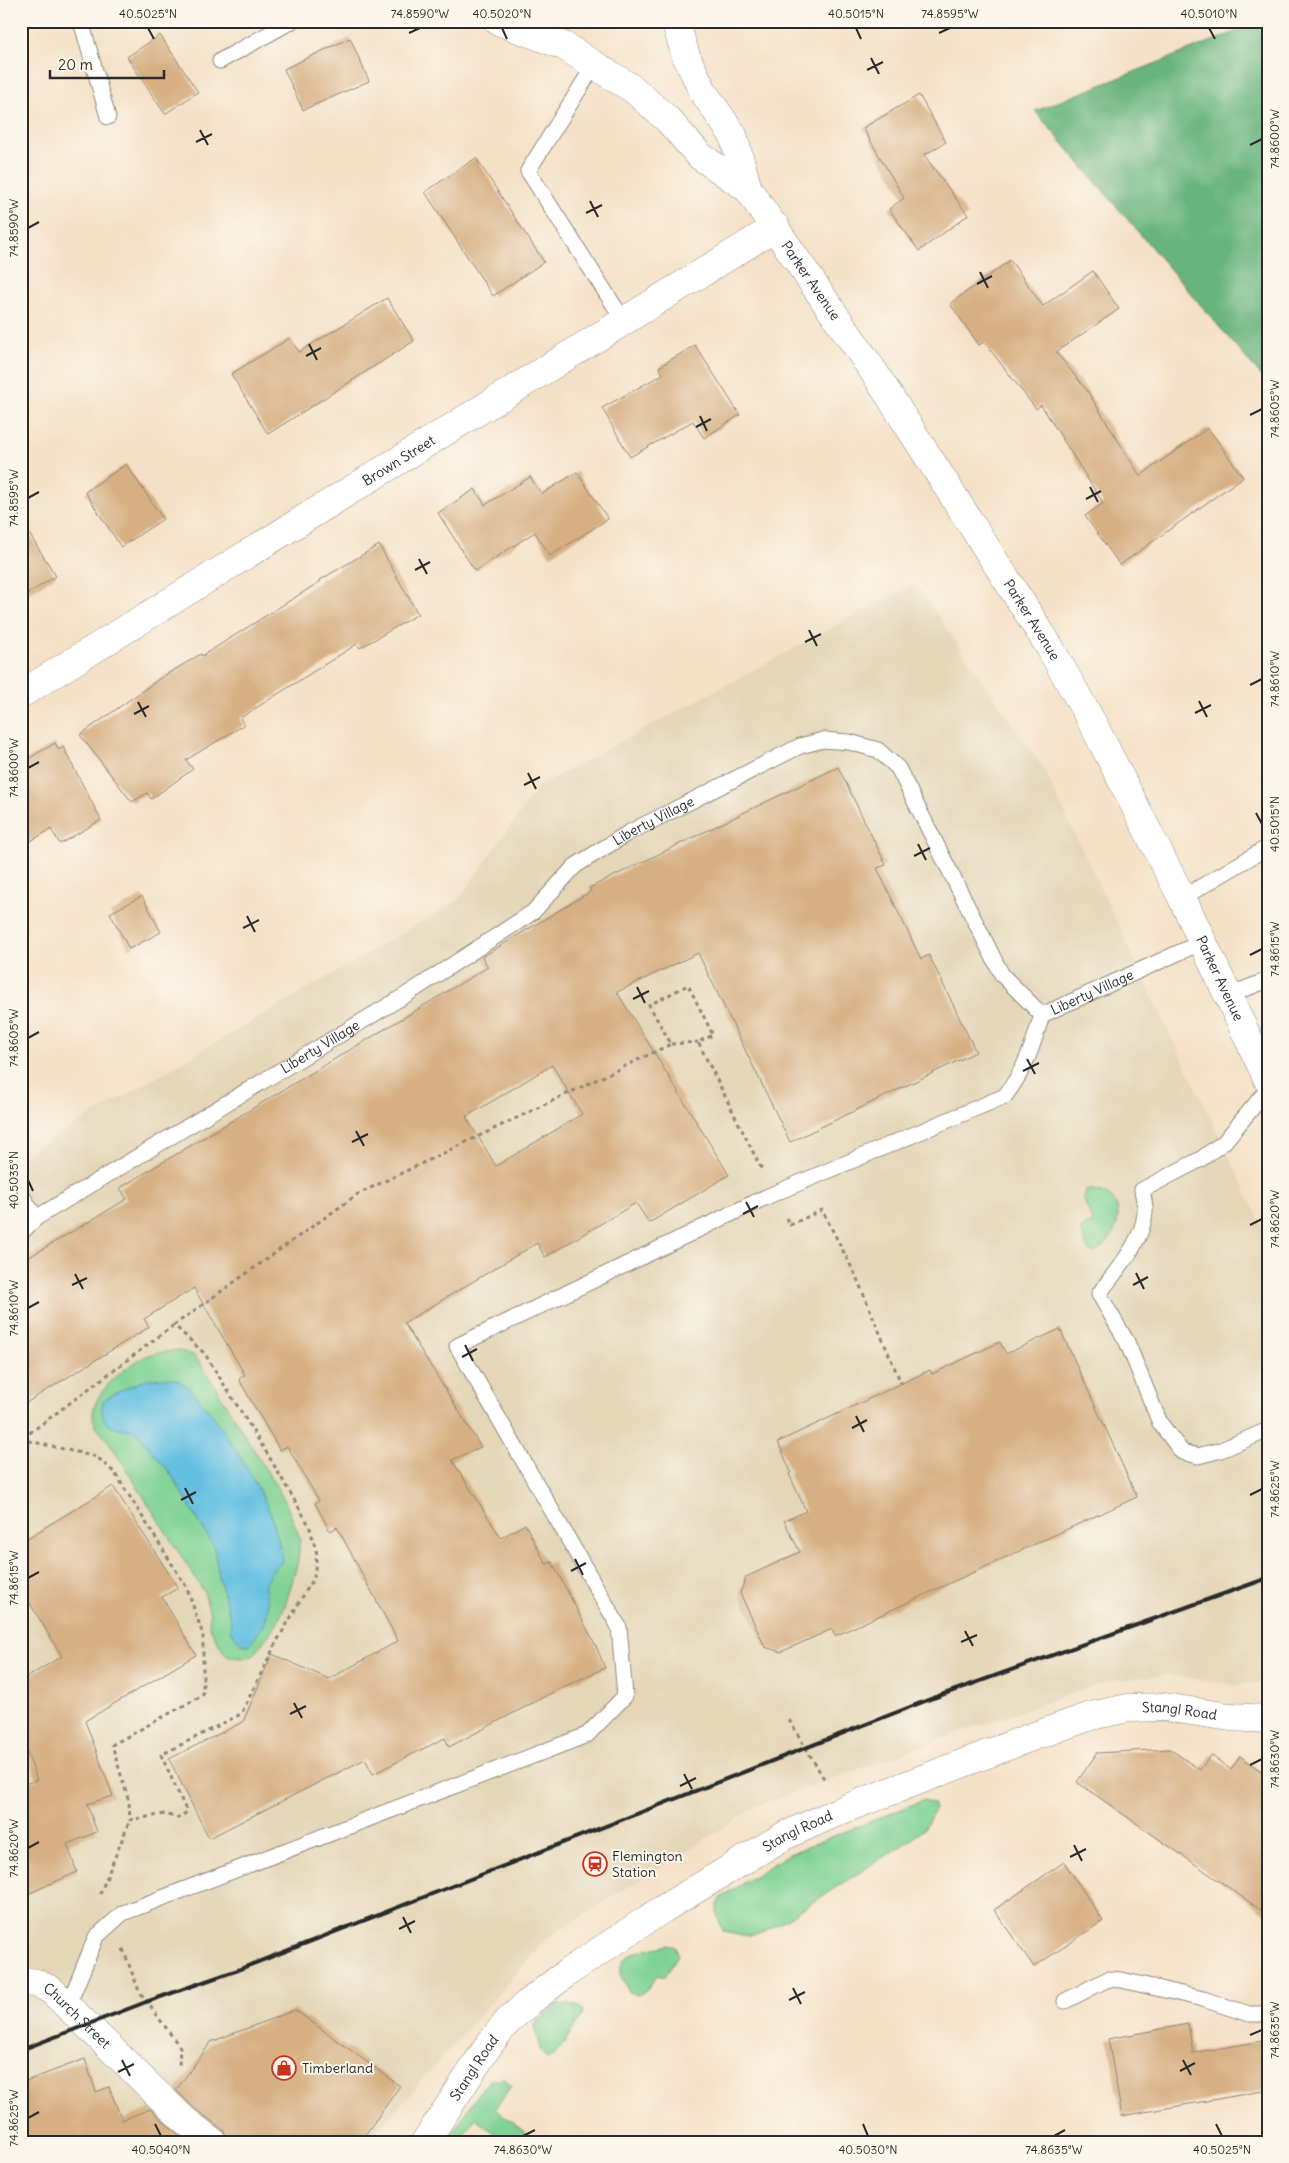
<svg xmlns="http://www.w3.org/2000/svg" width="1289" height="2163" font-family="Delius,sans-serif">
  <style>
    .built { fill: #e4d6b7 }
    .green { fill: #7fd294; stroke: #557e60 }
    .forest { fill: #67b47e; stroke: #497054 }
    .water { fill: #63c0e1; stroke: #477686 }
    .building { fill: #d6af82; fill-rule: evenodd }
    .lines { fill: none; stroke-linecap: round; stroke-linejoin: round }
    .service-casing { stroke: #908679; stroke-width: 17 }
    .minor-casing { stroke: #908679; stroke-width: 29 }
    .secondary-casing { stroke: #908679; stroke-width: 29 }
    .path { stroke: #908679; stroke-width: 3; stroke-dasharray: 4 4; stroke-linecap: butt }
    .service { stroke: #fff; stroke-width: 15 }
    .minor { stroke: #fff; stroke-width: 28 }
    .secondary { stroke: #fff; stroke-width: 28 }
    .rail { stroke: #2b2b2b; stroke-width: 4 }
    .ticks { fill: none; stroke: #2b2b2b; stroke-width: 2 }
    .labels { text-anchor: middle; stroke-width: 4; stroke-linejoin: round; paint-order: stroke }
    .street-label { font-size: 14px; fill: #2b2b2b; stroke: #fbf7ec }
    .poi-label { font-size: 14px; fill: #2b2b2b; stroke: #fbf7ec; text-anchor: start }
    .neatline { fill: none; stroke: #2b2b2b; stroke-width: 2 }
    .ticks-label { font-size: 12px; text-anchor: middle; fill: #2b2b2b }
  </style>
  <rect width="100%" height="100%" fill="#fbf7ec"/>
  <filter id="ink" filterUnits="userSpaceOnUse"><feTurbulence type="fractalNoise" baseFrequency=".02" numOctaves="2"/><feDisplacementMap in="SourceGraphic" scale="10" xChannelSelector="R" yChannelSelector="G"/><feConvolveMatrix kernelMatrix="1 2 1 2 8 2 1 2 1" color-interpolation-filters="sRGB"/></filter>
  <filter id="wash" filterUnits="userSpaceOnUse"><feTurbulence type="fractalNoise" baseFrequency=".0096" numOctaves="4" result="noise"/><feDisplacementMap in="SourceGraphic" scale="20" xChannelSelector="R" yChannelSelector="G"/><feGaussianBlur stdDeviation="1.12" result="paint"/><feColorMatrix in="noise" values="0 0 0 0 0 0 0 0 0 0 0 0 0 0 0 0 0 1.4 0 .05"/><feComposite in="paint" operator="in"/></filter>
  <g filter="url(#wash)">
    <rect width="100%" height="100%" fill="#f5e1c7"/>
    <polygon class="built" points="915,583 1043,768 1268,1238 1268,1682 1236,1685 1162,1675 1106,1682 964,1731 758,1806 547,1938 368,2142 21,2142 21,1157 457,901 539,786"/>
    <g class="green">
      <path d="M 1092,1190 C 1121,1192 1124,1219 1109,1240 C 1106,1245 1099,1249 1094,1253 L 1088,1250 L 1080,1229 L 1093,1223 L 1084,1200 L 1086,1191 Z"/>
      <path d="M 177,1350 L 193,1355 L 201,1364 L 284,1499 L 300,1538 L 298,1561 L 286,1603 L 277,1624 L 253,1655 L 243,1658 L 230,1657 L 223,1651 L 209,1626 L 210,1614 L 204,1592 L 109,1442 C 103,1435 93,1426 93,1415 C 92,1393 130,1362 149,1355 C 158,1352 168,1352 177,1350 Z"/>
      <path d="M 924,1800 L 933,1803 L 935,1809 L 924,1829 L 912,1839 L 780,1923 C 760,1934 746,1940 723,1931 C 717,1917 714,1910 721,1897 L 789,1854 Z"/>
      <path d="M 668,1945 L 676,1947 L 678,1955 L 664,1977 L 657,1975 L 647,1990 L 638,1995 L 629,1992 C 605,1952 638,1952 668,1945 Z"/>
      <polygon points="568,2004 579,2007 583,2011 582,2017 554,2056 547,2058 541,2051 534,2027 537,2021 557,2005"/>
      <polygon points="505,2078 511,2086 495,2109 539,2142 507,2142 475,2119 461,2138 454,2142 449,2138 483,2087 492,2079"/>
    </g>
    <polygon class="forest" points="1263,21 1268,21 1268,384 1035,111"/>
    <path class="water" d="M 147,1379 C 156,1379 166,1377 174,1379 C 202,1386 260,1487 271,1515 C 276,1528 278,1542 282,1556 L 281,1563 L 271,1571 L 264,1587 C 273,1613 265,1625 249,1645 L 241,1644 L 230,1630 L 231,1621 L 219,1577 L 214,1547 L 169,1471 L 134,1430 C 113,1428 98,1426 103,1401 L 117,1392 Z"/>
    <g id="blocks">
      <g class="building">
        <polygon points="160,35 198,92 165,114 127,57"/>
        <polygon points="350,38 369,81 303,110 284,69"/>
        <polygon points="919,95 946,142 924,155 968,215 919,251 889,209 904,198 863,128"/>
        <polygon points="476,158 544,262 493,296 425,192"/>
        <polygon points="1010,260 1043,306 1093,271 1119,309 1056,352 1088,392 1140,476 1208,428 1243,477 1120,565 1085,516 1103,503 1041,405 1036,409 984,342 979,345 950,304"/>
        <polygon points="387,298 414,341 268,434 231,374 290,338 299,352"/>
        <polygon points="695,345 740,415 704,438 693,421 630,457 602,408 663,374 659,367"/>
        <polygon points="126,464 163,519 121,547 85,492"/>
        <polygon points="577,472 608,519 550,556 535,532 475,571 438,513 475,489 485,505 530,477 542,494"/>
        <polygon points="21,521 56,576 21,598"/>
        <polygon points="379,545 418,614 360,648 357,644 240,718 244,725 186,760 193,769 151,799 147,793 132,802 80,735 159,679 201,654 202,656 321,581 320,580"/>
        <polygon points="55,743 59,750 63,747 101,820 60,844 51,829 21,847 21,763"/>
        <path d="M 838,767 L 886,865 L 877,868 L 921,959 L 929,955 L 976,1052 L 790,1142 L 698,953 L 617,992 L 729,1175 L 649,1223 L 636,1203 L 545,1257 L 537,1243 L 404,1323 L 481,1447 L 452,1460 L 501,1538 L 525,1524 L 546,1564 L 552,1562 L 596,1646 L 605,1668 L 563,1687 L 449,1747 L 445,1738 L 373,1774 L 365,1759 L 209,1838 L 169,1759 L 243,1722 L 272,1654 L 329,1679 L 398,1641 L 337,1527 L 330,1531 L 315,1503 L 319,1501 L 287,1446 L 280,1450 L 251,1401 L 239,1379 L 245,1375 L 194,1288 L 144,1319 L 149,1327 L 21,1406 L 21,1262 L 127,1199 L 120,1188 L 488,967 L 482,957 L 591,891 L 589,888 ZM 552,1065 L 582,1114 L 496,1166 L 466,1117 Z"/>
        <polygon points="142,896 161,932 129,949 110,913"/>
        <polygon points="1060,1329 1137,1497 835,1636 832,1629 781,1652 765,1647 740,1593 746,1577 800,1552 784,1521 806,1511 789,1474 791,1472 778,1442 930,1370 932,1374 1000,1342 1006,1354"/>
        <polygon points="113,1486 178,1588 162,1597 196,1655 85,1721 113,1796 87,1804 97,1832 67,1844 77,1872 21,1897 21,1785 37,1780 21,1735 21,1681 62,1656 21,1589 21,1542"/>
        <polygon points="1170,1749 1200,1770 1211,1755 1231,1770 1240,1756 1268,1776 1268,1915 1077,1782 1097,1753"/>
        <polygon points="1064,1862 1103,1921 1034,1967 994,1910"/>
        <polygon points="295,2010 400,2086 360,2142 228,2142 227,2136 223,2130 193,2107 176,2090 211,2042"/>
        <polygon points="1188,2024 1193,2053 1268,2040 1268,2090 1122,2116 1108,2039"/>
        <polygon points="85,2059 96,2092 109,2087 122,2120 150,2109 187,2142 21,2142 21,2083"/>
      </g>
    </g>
  </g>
  <g filter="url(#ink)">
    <use href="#blocks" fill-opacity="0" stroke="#908679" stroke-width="1"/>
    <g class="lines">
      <g class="service-casing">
        <g id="service">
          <polyline points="79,21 83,28 108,117"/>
          <polyline points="220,61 292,21"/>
          <polyline points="595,64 528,171 624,321"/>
          <polyline points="1182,898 1268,847"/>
          <polyline points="1229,995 1268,980"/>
          <path id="s1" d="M 1042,1015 L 1202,942"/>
          <path d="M 1268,1089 L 1224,1142 L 1201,1159 L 1142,1190 C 1143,1197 1146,1206 1145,1213 C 1142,1244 1116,1270 1099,1294 L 1127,1342 L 1160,1423 L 1182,1452 L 1198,1456 L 1221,1450 L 1268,1430"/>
          <path id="s2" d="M 21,1194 L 36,1218 L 409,993 L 533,912 L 575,866 L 628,833 L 800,746 L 823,740 L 849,742 L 878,750 L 898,768 L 1002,975 L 1042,1015"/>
          <polyline points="21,1233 36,1218"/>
          <polyline points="1065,2001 1108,1979 1122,1980 1203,1999 1249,2014 1268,2014"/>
          <path d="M 68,2006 L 96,1937 L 123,1913 L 587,1735 L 625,1696 L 619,1627 L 457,1346 L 766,1197 L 1005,1096 C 1026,1068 1032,1048 1042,1015"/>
        </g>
      </g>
      <g class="minor-casing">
        <g id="minor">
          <path id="s3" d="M 21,694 L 776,227"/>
          <path id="s4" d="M 21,1981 L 36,1983 L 51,1990 L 183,2119 L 213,2142"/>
          <path id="s5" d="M 425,2142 L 491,2042 L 508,2021 L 528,2003 L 568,1972 L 663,1909 L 784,1836 L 842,1810 L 1026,1739 L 1091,1716 L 1128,1708 L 1164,1707 L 1230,1717 L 1268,1719"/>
        </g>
      </g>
      <g class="secondary-casing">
        <g id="secondary">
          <polyline points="498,21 564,46 633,89 668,120 700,156 748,189"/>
          <path id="s6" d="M 675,21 L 686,56 L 704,93 L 733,135 L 748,189 L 874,372 L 1049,646 L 1093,724 L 1182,898 L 1268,1080"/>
        </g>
      </g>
      <g class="path">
        <polyline points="671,1044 698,1042"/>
        <polyline points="786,1218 790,1225 822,1210 855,1274 901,1383"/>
        <polyline points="23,1438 174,1325"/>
        <polyline points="21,1439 97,1457 115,1473 187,1588 203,1635 203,1695 112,1745 129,1802 130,1820 165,1814 178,1818 187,1812 161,1755 241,1714 276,1643 314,1577 317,1554 309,1525 268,1455 205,1354 174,1325 358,1194 671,1044 649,1005 688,985 713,1035 698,1042 762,1170"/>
        <polyline points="789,1720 826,1782"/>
        <polyline points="100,1894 130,1820"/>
        <polyline points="123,1949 139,1991 180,2047 179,2067"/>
      </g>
      <use href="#service" class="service"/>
      <use href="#minor" class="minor"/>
      <use href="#secondary" class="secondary"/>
      <polyline class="rail" points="21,2050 146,2002 235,1971 933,1698 1268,1578"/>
    </g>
  </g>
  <path class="ticks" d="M 148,28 L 154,39M 502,28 L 507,39M 856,28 L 861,39M 1209,28 L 1215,39M 409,33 L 420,28M 939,33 L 950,28M 871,58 L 879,74M 867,70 L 883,62M 200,130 L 208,145M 196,142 L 212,134M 1250,145 L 1262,139M 590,201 L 598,217M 586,213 L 602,205M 28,228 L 39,222M 980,272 L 988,288M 977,284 L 992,276M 309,344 L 317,360M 306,356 L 321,348M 1250,415 L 1262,409M 700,416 L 707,431M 696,427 L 711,419M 1090,487 L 1098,502M 28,498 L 39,492M 1086,499 L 1101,491M 419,559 L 427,574M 415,570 L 430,562M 809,630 L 817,646M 805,642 L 821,634M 1250,685 L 1262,679M 1199,701 L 1207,717M 138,702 L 146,717M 1195,713 L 1211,705M 134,714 L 149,706M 28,768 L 39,762M 528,773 L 536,789M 524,785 L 540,777M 1256,813 L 1262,824M 918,844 L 926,860M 914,856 L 930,848M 247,916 L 255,932M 243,928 L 259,920M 1250,955 L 1262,949M 637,987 L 645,1003M 633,999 L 649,991M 28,1038 L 39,1032M 1027,1059 L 1035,1074M 1023,1071 L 1039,1063M 356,1131 L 364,1146M 352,1142 L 368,1134M 28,1180 L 33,1191M 746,1202 L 754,1217M 743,1214 L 758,1206M 1250,1225 L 1262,1219M 1136,1273 L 1144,1289M 75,1274 L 83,1289M 72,1285 L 87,1278M 1133,1285 L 1148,1277M 28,1308 L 39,1302M 465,1345 L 473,1361M 462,1357 L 477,1349M 856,1416 L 864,1432M 852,1428 L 867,1420M 185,1488 L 193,1504M 1250,1495 L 1262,1489M 181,1500 L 196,1492M 575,1559 L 583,1575M 571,1571 L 586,1563M 28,1578 L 39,1572M 965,1631 L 973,1646M 961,1642 L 977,1635M 294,1703 L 302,1718M 290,1714 L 306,1706M 1250,1765 L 1262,1759M 684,1774 L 692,1789M 680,1786 L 696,1778M 1074,1845 L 1082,1861M 28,1848 L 39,1842M 1070,1857 L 1086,1849M 403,1917 L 411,1933M 399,1929 L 415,1921M 793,1988 L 801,2004M 789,2000 L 805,1992M 1250,2035 L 1262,2030M 122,2060 L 130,2076M 1183,2060 L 1191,2075M 1180,2071 L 1195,2063M 118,2072 L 134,2064M 28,2118 L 39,2112M 155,2124 L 161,2136M 863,2124 L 868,2136M 1216,2124 L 1222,2136M 523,2136 L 535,2130M 1054,2136 L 1065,2130"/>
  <defs>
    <g id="station-ring" transform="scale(1.25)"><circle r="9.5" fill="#fbf7ec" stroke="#c8321e" stroke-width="1.5"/><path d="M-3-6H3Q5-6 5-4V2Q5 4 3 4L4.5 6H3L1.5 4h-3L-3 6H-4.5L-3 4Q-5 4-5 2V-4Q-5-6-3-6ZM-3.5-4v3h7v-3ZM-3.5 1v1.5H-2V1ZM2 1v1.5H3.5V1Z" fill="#c8321e"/></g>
    <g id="shop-ring" transform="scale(1.25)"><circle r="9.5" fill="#fbf7ec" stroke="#c8321e" stroke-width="1.5"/><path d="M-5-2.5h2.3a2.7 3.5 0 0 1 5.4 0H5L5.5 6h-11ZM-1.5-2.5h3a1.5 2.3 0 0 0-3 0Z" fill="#c8321e"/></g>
  </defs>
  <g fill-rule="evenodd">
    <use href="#station-ring" x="595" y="1864"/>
    <use href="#shop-ring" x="284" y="2068"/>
  </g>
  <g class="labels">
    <g class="street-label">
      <text dy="5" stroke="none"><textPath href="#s6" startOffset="296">Parker Avenue</textPath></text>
      <text dy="5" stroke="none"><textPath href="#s3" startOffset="444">Brown Street</textPath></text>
      <text dy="5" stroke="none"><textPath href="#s6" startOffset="701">Parker Avenue</textPath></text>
      <text dy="5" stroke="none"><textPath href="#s2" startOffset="765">Liberty Village</textPath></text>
      <text dy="5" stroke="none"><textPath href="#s6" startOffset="1106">Parker Avenue</textPath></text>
      <text dy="5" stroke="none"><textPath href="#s1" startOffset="55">Liberty Village</textPath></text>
      <text dy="5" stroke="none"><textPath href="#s2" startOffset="360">Liberty Village</textPath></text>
      <text dy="5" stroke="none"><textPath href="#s5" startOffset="899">Stangl Road</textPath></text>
      <text dy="5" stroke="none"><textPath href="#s5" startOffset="494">Stangl Road</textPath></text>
      <text dy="5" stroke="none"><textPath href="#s4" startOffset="68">Church Street</textPath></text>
      <text dy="5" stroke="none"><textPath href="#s5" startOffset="89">Stangl Road</textPath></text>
    </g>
    <g class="poi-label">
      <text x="612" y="1861">Flemington<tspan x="612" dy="16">Station</tspan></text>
      <text x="302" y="2073">Timberland</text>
    </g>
  </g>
  <rect width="1289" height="2163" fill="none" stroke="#fbf7ec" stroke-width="55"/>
  <path d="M50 70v8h114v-8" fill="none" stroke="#2b2b2b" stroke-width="2.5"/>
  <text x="58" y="70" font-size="15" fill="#2b2b2b" stroke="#fbf7ec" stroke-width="4" paint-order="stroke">20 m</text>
  <rect x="28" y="28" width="1234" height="2108" class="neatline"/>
  <g class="ticks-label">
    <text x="148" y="18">40.5025°N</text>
    <text x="420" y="18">74.8590°W</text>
    <text x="502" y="18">40.5020°N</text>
    <text x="856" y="18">40.5015°N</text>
    <text x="950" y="18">74.8595°W</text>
    <text x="1209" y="18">40.5010°N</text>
    <text transform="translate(1275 139) rotate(-90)" y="4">74.8600°W</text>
    <text transform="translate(14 228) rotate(-90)" y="4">74.8590°W</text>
    <text transform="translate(1275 409) rotate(-90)" y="4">74.8605°W</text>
    <text transform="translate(14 498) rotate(-90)" y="4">74.8595°W</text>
    <text transform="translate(1275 679) rotate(-90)" y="4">74.8610°W</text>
    <text transform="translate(14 768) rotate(-90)" y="4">74.8600°W</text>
    <text transform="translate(1275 824) rotate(-90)" y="4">40.5015°N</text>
    <text transform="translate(1275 949) rotate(-90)" y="4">74.8615°W</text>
    <text transform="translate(14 1038) rotate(-90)" y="4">74.8605°W</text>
    <text transform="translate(14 1180) rotate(-90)" y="4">40.5035°N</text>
    <text transform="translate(1275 1219) rotate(-90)" y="4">74.8620°W</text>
    <text transform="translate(14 1308) rotate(-90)" y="4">74.8610°W</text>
    <text transform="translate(1275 1489) rotate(-90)" y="4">74.8625°W</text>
    <text transform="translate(14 1578) rotate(-90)" y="4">74.8615°W</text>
    <text transform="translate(1275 1759) rotate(-90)" y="4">74.8630°W</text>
    <text transform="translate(14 1848) rotate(-90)" y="4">74.8620°W</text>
    <text transform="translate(1275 2030) rotate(-90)" y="4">74.8635°W</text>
    <text transform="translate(14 2118) rotate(-90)" y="4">74.8625°W</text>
    <text x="161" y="2154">40.5040°N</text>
    <text x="523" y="2154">74.8630°W</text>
    <text x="868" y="2154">40.5030°N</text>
    <text x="1054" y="2154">74.8635°W</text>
    <text x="1222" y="2154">40.5025°N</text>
  </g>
</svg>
